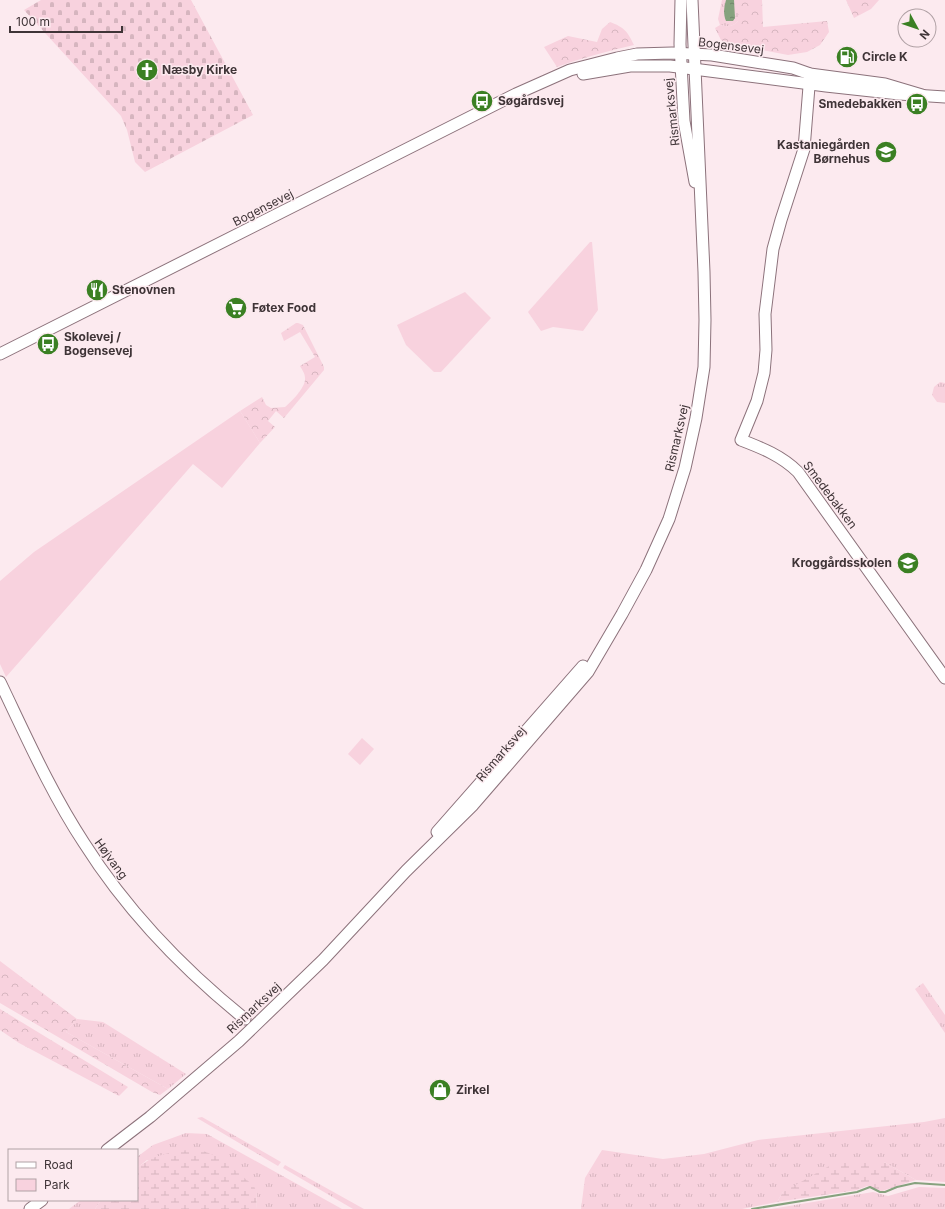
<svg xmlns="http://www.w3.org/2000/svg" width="945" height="1209" font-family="Inter,sans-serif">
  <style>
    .grass { fill: url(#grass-tufts) }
    .forest { fill: url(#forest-crowns) }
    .wetland { fill: url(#wetland-marsh) }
    .cemetery { fill: url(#cemetery-stones) }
    .green { fill: #f8d2de }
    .water { fill: url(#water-ripples) }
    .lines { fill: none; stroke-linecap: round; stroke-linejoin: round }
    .stream { stroke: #86a27e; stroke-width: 2 }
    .secondary-casing { stroke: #8c727b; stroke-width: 13 }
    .secondary { stroke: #fff; stroke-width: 11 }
    .labels { text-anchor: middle; stroke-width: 3; stroke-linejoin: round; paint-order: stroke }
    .street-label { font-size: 12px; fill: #3f3437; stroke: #fceaef }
    .poi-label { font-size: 12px; font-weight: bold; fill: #3f3437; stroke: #fceaef; text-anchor: start }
  </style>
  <defs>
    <pattern id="grass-tufts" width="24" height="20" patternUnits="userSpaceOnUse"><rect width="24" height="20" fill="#f8d2de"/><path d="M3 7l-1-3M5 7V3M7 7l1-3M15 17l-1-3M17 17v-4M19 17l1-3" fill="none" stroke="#d6b5bf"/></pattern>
    <pattern id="forest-crowns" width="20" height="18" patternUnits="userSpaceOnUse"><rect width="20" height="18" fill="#f8d2de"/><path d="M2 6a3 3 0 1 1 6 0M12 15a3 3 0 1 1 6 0" fill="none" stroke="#d6b5bf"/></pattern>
    <pattern id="wetland-marsh" width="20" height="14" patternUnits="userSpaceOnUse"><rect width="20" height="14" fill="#f8d2de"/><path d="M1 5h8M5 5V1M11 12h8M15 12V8" fill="none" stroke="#d6b5bf"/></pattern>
    <pattern id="cemetery-stones" width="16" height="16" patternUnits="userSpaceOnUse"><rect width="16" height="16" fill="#f8d2de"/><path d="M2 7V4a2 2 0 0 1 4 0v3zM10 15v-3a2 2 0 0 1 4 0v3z" fill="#d6b5bf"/></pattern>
    <pattern id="water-ripples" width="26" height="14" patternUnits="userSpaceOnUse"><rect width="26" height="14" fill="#86a27e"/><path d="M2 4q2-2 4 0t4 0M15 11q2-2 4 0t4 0" fill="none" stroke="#6f8568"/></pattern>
  </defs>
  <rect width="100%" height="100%" fill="#fceaef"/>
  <g class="grass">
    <path d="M 722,0 L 738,0 L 738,21 C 733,27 727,27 720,25 L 718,19 Z"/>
    <polygon points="940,382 945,383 945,403 937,402 932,395 934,387"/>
    <polygon points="923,983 945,1015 945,1033 915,989"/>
    <polygon points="77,1019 103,1022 186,1074 168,1089 66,1032"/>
    <polygon points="202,1117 281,1162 278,1166 197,1118"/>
    <polygon points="945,1118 945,1182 916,1180 884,1162 783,1192 777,1202 742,1209 581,1209 585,1178 602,1150 663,1159 704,1154 758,1140 924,1122"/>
    <polygon points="186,1133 207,1134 342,1209 256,1209 257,1192 147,1160 137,1168 137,1157 153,1145"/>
    <polygon points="285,1165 364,1209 353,1209 283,1168"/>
    <polygon points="919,1187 945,1188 945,1209 771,1209 873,1192 888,1196"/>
    <polygon points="81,1200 101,1200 95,1209 69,1209"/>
  </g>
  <g class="forest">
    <path d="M 738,0 L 762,0 L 763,27 L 827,21 L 829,32 L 820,45 L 807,52 L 788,55 L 727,43 L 721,40 L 715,28 L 720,25 C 727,27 733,27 738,21 Z"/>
    <polygon points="846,0 879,0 871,9 854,18"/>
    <path d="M 610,22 C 624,27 628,32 634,45 C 607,51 582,58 557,67 L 544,47 L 568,36 L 597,42 L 602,29 Z"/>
    <path d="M 296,323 L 298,323 L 303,325 L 324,367 L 324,370 L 284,418 L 276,411 L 268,421 L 275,427 L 260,443 L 240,411 L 262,397 L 266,405 L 271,408 L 285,407 C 292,401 306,387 305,378 C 305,373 302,370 300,366 L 315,357 L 300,332 L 284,341 L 281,333 Z"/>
    <polygon points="0,961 77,1019 66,1032 168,1089 160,1095 152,1092 0,1003"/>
    <polygon points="0,1009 128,1087 119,1096 19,1043 0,1030"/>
  </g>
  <g class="wetland">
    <path d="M 198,1149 L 219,1157 L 253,1185 L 257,1192 L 256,1209 L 95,1209 L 101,1200 L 137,1200 L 137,1168 C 156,1153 175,1151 198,1149 Z"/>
    <polygon points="838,1161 884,1162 916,1180 882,1191 867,1186 857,1190 777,1202 783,1192"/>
  </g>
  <polygon class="cemetery" points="41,0 191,0 253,115 145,172 135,162 127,130 121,116 24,10"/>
  <g class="green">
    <polygon points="590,242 592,242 598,310 583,331 553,327 541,331 528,312"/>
    <polygon points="465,292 491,318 441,372 434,372 406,345 397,325"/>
    <polygon points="240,411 260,443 222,488 193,464 6,677 0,664 0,581 34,552"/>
    <polygon points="362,738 374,749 360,765 348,754"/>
  </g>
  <path class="water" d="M 726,0 L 734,0 L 735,18 L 733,21 L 726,21 C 723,14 724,7 726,0 Z"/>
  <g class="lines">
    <polyline class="stream" points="752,1209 857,1192 870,1187 880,1192 885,1192 897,1187 915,1183 945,1185"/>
    <g class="secondary-casing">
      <g id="secondary">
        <polyline points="681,0 680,44 684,121 695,182"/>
        <polyline points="583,74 630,66 670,66 826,86 899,94 945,97"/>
        <path d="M 810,74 L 804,149 L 781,220 L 773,249 L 765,314 L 766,350 L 764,373 L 757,401 L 741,440 C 762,448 782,456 798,472 L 945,678"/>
        <polyline points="0,354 516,94 570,70 617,58 637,54 672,53 712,55 793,68 810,74 885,84 922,95"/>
        <path d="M 0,682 C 26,736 51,793 84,843 C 127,911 183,969 245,1019"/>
        <polyline points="437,832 583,666"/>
        <polyline points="107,1150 150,1117 239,1041 323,960 406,871 473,805 588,672 622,614 646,570 669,519 685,468 696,418 704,367 705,320 704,272 692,0"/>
        <polyline points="30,1209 42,1200"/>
      </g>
    </g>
    <use href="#secondary" class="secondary"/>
  </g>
  <defs>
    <g id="fuel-disc" transform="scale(1.15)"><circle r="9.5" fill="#3b8023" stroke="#fceaef"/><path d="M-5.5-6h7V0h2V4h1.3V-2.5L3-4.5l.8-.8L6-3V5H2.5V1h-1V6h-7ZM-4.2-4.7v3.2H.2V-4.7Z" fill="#fff"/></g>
    <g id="church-disc" transform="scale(1.15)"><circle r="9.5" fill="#3b8023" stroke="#fceaef"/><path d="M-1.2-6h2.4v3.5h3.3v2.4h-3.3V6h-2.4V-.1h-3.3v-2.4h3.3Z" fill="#fff"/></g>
    <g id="bus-disc" transform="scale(1.15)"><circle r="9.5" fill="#3b8023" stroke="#fceaef"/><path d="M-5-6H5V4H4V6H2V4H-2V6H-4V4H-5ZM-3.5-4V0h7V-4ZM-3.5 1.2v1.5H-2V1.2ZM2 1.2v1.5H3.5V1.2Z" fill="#fff"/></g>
    <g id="school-disc" transform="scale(1.15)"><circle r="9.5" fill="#3b8023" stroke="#fceaef"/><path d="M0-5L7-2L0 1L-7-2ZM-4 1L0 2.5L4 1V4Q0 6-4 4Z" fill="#fff"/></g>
    <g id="restaurant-disc" transform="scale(1.15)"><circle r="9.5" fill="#3b8023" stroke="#fceaef"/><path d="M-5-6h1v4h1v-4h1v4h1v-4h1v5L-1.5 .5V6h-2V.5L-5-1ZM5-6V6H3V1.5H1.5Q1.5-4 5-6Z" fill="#fff"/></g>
    <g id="supermarket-disc" transform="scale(1.15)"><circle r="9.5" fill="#3b8023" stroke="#fceaef"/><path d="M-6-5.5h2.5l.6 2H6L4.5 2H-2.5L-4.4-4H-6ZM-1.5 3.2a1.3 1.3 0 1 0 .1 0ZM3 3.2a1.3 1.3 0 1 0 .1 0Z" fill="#fff"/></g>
    <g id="shop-disc" transform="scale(1.15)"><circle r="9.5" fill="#3b8023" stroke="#fceaef"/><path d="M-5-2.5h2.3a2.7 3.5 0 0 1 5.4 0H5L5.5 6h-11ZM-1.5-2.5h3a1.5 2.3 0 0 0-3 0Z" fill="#fff"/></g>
  </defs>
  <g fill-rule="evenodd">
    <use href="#fuel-disc" x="847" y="57"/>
    <use href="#church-disc" x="147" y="70"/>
    <use href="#bus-disc" x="482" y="101"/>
    <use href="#bus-disc" x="917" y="104"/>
    <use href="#school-disc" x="886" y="152"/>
    <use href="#restaurant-disc" x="97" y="290"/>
    <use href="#supermarket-disc" x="236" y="308"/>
    <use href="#bus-disc" x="48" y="344"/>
    <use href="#school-disc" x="908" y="563"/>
    <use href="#shop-disc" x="440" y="1090"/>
  </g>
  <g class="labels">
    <g class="street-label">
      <text transform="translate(731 46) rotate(7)" y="4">Bogensevej</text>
      <text transform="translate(672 112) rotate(-96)" y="4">Rismarksvej</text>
      <text transform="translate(263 208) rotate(-27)" y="4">Bogensevej</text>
      <text transform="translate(677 438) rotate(-77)" y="4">Rismarksvej</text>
      <text transform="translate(830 495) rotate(53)" y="4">Smedebakken</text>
      <text transform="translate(501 754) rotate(-49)" y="4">Rismarksvej</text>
      <text transform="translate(111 859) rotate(54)" y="4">Højvang</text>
      <text transform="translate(254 1008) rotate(-43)" y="4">Rismarksvej</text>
    </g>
    <g class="poi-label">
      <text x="862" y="61">Circle K</text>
      <text x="162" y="74">Næsby Kirke</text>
      <text x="498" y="105">Søgårdsvej</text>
      <text x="902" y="108" text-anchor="end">Smedebakken</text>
      <text x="870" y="149" text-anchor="end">Kastaniegården<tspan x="870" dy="14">Børnehus</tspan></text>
      <text x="112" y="294">Stenovnen</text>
      <text x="252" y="312">Føtex Food</text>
      <text x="64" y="341">Skolevej /<tspan x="64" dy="14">Bogensevej</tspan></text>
      <text x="892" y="567" text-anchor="end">Kroggårdsskolen</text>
      <text x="456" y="1094">Zirkel</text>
    </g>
  </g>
  <rect x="8" y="1149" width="130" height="52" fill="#fceaef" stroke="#b0a1a5"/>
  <rect x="16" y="1162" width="20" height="6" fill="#ffffff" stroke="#b0a1a5"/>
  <text x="44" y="1169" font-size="12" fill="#3f3437">Road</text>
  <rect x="16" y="1179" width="20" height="12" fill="#f8d2de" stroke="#b0a1a5"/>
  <text x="44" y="1189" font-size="12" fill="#3f3437">Park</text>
  <g transform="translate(917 28) rotate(130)"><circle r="19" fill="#fceaef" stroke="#b0a1a5"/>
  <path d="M0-3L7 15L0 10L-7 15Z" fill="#3b8023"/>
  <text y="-6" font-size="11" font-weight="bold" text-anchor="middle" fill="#3f3437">N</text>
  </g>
  <path d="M10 26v6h112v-6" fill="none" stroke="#3f3437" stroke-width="2"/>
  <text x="16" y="26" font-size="12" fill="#3f3437" stroke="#fceaef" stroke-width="3" paint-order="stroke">100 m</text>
</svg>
